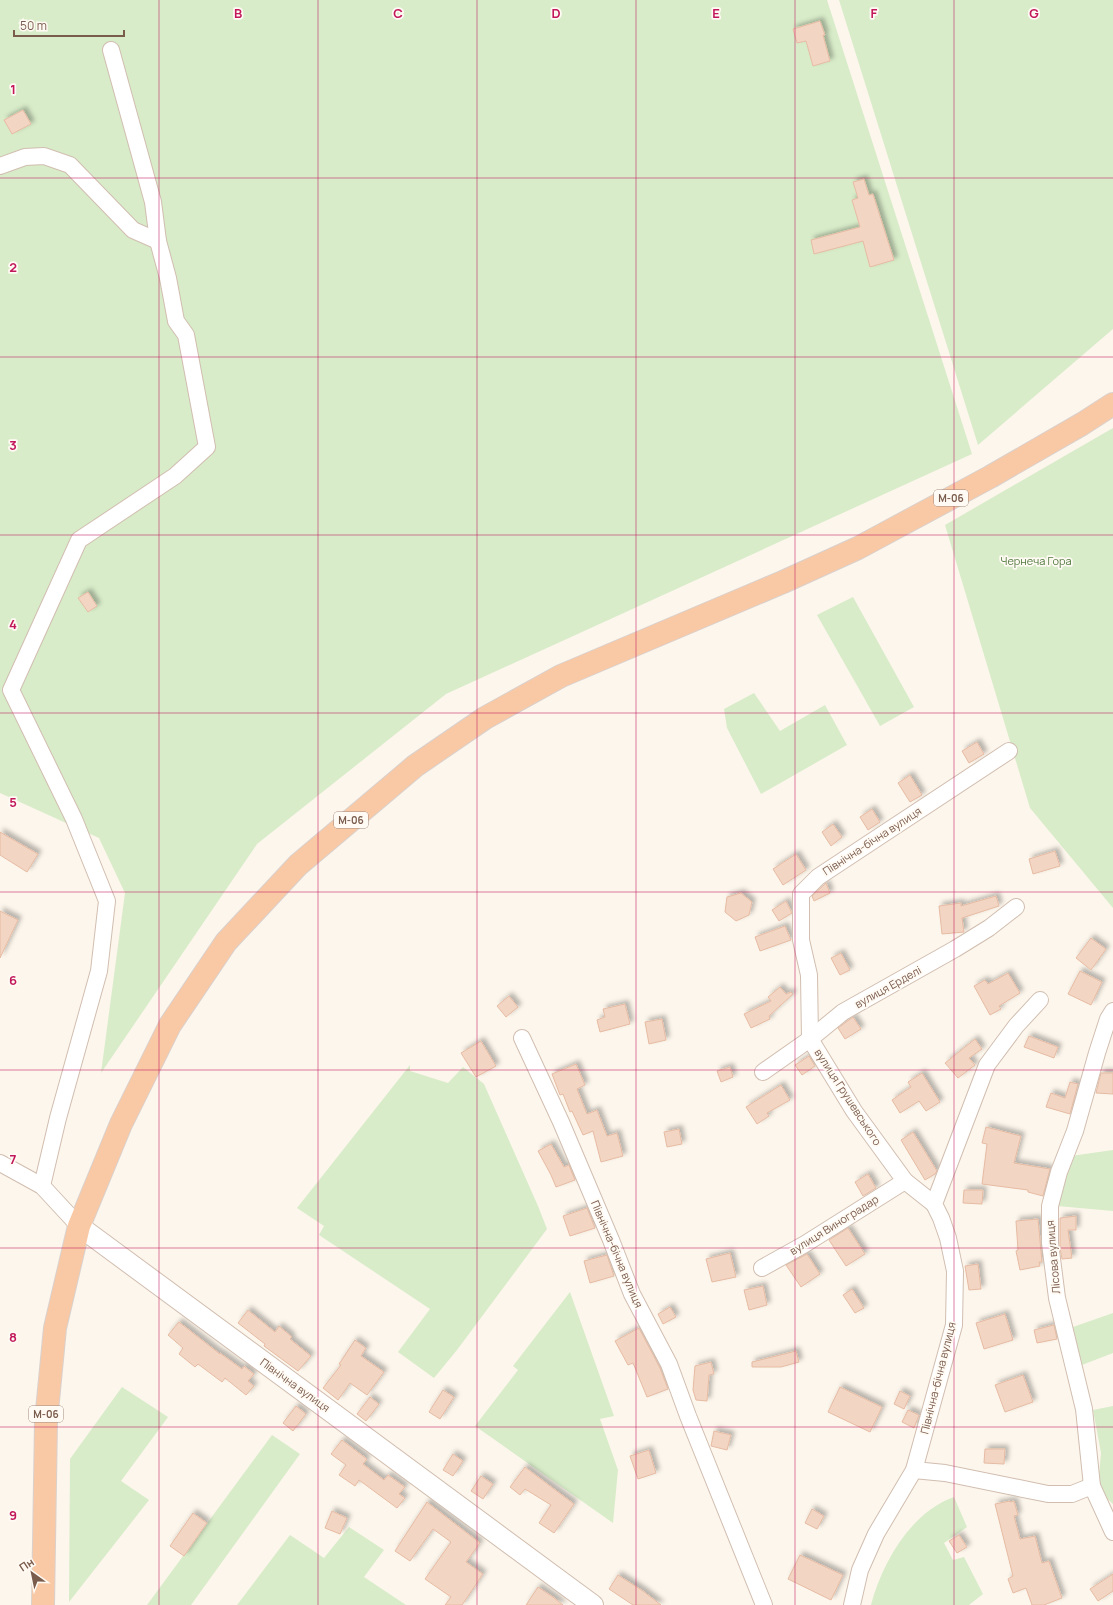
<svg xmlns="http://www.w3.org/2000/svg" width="1113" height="1605" font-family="Manrope,sans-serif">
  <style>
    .green { fill: #d8ecc9 }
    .building { fill: #f3d5c3; stroke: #e6bba3; filter: url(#shadow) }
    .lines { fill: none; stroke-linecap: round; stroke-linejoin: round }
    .minor-casing { stroke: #d1beb0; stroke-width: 18 }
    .tertiary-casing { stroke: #d1beb0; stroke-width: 22 }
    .trunk-casing { stroke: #dad1cd; stroke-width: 24 }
    .minor { stroke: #fff; stroke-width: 16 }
    .tertiary { stroke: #fff; stroke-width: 20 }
    .trunk { stroke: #f9c8a4; stroke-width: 22 }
    .grid { fill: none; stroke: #c2185b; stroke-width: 1; stroke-opacity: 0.55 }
    .labels { text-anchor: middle; stroke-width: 3.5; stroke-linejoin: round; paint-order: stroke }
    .shield { fill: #fffaf3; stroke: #a28b7f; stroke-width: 1 }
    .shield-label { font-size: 10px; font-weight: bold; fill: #7a5c4d }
    .park-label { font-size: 11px; fill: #537a41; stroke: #fffaf3 }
    .street-label { font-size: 11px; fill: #7a5c4d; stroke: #fffaf3 }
    .grid-label { font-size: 13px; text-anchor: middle; font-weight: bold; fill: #c2185b; stroke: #fffaf3; stroke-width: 3.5; stroke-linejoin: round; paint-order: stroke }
  </style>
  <defs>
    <filter id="shadow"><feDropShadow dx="3.5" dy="-3.5" stdDeviation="2" flood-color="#0004"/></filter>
  </defs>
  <rect width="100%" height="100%" fill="#fdf6ec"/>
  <g class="green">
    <polygon points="0,0 827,0 972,454 446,694 257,844 101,1073 125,893 99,838 0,793"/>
    <polygon points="839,0 1113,0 1113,329 978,445"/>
    <polygon points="1113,428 1113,908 1030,808 945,525"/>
    <polygon points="853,597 914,707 880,726 817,615"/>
    <polygon points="754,693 780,731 825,705 847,745 761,794 727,728 724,709"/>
    <polygon points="410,1065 410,1071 448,1083 463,1067 484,1084 538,1206 547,1229 457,1350 434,1378 398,1352 430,1309 319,1235 324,1226 297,1208"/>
    <polygon points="1113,1150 1113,1211 1057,1206 1071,1156"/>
    <polygon points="570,1292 614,1416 600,1419 618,1470 613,1523 475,1426 518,1370 513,1366"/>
    <polygon points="1113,1313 1113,1353 1082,1365 1073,1327"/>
    <polygon points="122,1387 168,1417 121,1481 149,1500 69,1602 70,1459"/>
    <polygon points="1113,1406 1113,1504 1101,1493 1098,1487 1101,1453 1093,1410"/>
    <polygon points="272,1435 300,1454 191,1605 147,1605"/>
    <path d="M 954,1497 L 967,1527 L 944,1543 L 953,1560 L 964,1557 L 983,1594 L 969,1605 L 871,1605 C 882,1563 911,1512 954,1497 Z"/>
    <polygon points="349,1527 384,1550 364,1577 406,1605 237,1605 290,1535 324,1558"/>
  </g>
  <g class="building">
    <polygon points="820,21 825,35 823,35 830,61 813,66 806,41 797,43 793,29"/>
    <polygon points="23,110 31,124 12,134 4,120"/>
    <polygon points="864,179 869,195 873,194 894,260 870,267 863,241 814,254 811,240 860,227 852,200 858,198 853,182"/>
    <polygon points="88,592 97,606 88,612 78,598"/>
    <polygon points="977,742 984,754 969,763 962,751"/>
    <polygon points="910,775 922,795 910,802 898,783"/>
    <polygon points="872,809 880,822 868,830 860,817"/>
    <polygon points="833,824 842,837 831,846 822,832"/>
    <polygon points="0,832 38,854 27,872 0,855"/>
    <polygon points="1055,851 1060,866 1033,874 1029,859"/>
    <polygon points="796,854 806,870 783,885 773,869"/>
    <polygon points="826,883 830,893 814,901 812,896"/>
    <polygon points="741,893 752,902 749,915 736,921 725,912 727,897"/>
    <polygon points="996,896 999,906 962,918 964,932 942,934 939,906 961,903 961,906"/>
    <polygon points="786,901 792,913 779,921 772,910"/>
    <polygon points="0,911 18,920 0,958"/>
    <polygon points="785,926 791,940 760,951 755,937"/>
    <polygon points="1091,938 1106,949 1091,970 1076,958"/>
    <polygon points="841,953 850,970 840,975 831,958"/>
    <polygon points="1080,971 1102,982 1091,1005 1068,994"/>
    <polygon points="1008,973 1020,993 999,1006 1001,1009 990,1015 974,986 985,980 988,984"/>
    <polygon points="780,987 786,994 791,992 793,994 769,1016 770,1019 751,1028 744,1014 771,1001 768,997"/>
    <polygon points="509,996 518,1007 506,1017 497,1006"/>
    <polygon points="625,1004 630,1024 600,1032 597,1020 605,1017 603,1009"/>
    <polygon points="853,1017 861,1029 845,1039 838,1028"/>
    <polygon points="662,1019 666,1040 649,1044 645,1022"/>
    <polygon points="1029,1036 1058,1047 1054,1058 1024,1047"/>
    <polygon points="975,1039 982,1049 969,1058 975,1065 958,1078 945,1063"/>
    <polygon points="481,1041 496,1066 476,1077 461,1053"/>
    <polygon points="809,1056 815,1066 802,1075 795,1065"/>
    <polygon points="576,1064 585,1085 577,1089 587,1114 597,1110 607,1136 617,1133 623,1156 601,1162 593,1131 583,1135 572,1111 570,1112 563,1094 560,1095 552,1074"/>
    <polygon points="730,1067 733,1077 721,1082 717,1071"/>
    <polygon points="922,1073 940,1102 926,1111 919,1101 900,1113 892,1100 911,1087 908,1082"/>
    <polygon points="1101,1073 1113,1073 1113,1094 1096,1093"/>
    <polygon points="1070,1082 1078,1084 1070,1114 1046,1107 1051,1093 1065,1098"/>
    <polygon points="781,1085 790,1100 767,1113 769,1116 757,1124 746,1107"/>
    <polygon points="986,1127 1021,1136 1014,1163 1050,1169 1043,1196 1028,1192 1028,1190 982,1184 987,1144 982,1143"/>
    <polygon points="679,1129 682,1144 667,1147 664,1132"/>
    <polygon points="913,1132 937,1171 935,1174 925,1180 901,1140"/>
    <polygon points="551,1144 564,1167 569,1165 575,1180 556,1187 551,1175 538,1151"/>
    <polygon points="868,1174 876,1188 863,1196 855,1182"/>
    <polygon points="964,1190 983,1190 982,1204 963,1203"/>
    <polygon points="587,1208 595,1228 570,1236 563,1216"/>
    <polygon points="1076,1216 1076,1230 1068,1230 1072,1258 1062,1259 1060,1248 1060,1218"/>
    <polygon points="1038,1219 1042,1262 1039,1262 1040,1266 1020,1270 1016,1251 1018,1250 1016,1221"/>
    <polygon points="848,1228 865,1254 846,1266 829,1240"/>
    <polygon points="730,1253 736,1277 712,1282 706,1259"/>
    <polygon points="807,1254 820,1274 801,1287 786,1265"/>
    <polygon points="607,1255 614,1276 590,1283 584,1261"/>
    <polygon points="978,1264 981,1289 969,1290 965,1266"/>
    <polygon points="763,1286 767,1305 749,1310 744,1290"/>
    <polygon points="852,1289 864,1308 855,1313 843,1295"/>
    <polygon points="670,1307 676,1317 663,1324 658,1314"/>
    <polygon points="248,1310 275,1332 279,1326 292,1337 290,1339 311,1356 298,1371 264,1346 265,1344 238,1323"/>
    <polygon points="1005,1314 1013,1340 984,1349 976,1323"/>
    <polygon points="179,1322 220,1354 220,1353 242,1369 244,1366 254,1374 248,1381 254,1386 246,1395 225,1378 222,1382 198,1364 195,1367 179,1354 183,1348 168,1335"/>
    <polygon points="1054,1325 1057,1339 1037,1343 1034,1330"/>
    <polygon points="639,1328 660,1368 668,1389 647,1397 633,1363 628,1365 615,1341"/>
    <polygon points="355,1340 366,1348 361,1356 384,1372 367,1395 350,1383 338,1400 323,1388 341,1365 339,1364"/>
    <polygon points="796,1351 799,1362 781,1367 752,1367 752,1362"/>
    <polygon points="711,1362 714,1374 709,1375 707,1401 696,1400 693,1390 695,1366"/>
    <polygon points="1023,1375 1033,1402 1005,1412 995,1385"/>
    <polygon points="840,1387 882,1407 870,1432 828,1412"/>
    <polygon points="443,1390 454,1397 440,1419 429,1412"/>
    <polygon points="900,1391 910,1396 904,1409 894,1404"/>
    <polygon points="370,1397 379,1404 366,1421 357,1414"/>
    <polygon points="296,1406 306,1414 293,1431 283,1423"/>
    <polygon points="908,1410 919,1415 914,1428 902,1422"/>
    <polygon points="714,1431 731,1435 727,1450 711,1446"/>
    <polygon points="342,1440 367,1459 363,1464 384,1480 388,1475 405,1487 399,1494 405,1498 397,1508 359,1480 355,1486 339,1475 346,1465 331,1454"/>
    <polygon points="985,1449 1005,1449 1004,1464 984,1463"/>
    <polygon points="649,1450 656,1473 638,1479 630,1456"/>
    <polygon points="453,1454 463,1461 453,1476 443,1470"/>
    <polygon points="525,1467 574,1504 554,1533 539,1523 551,1505 525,1489 520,1495 510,1487"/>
    <polygon points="481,1476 493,1484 483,1499 471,1491"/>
    <polygon points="1010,1501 1010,1502 1014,1501 1018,1515 1014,1516 1020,1539 1035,1536 1042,1563 1049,1561 1062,1598 1044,1605 1032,1605 1026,1588 1013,1593 1008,1579 1013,1576 995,1504"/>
    <polygon points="427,1502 480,1543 466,1562 483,1574 462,1605 445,1605 451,1597 425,1579 451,1542 433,1529 410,1561 395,1551"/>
    <polygon points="812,1509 824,1516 817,1529 805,1523"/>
    <polygon points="332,1511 347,1518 340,1534 325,1528"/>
    <polygon points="193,1513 207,1523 184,1556 170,1546"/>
    <polygon points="959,1535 967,1547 957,1553 949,1541"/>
    <polygon points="800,1555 843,1575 831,1600 788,1579"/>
    <polygon points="1113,1574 1113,1591 1098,1601 1090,1589"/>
    <polygon points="618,1575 643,1591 661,1605 633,1605 609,1589"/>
    <polygon points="538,1587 553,1597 563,1605 526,1605"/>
  </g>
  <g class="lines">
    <g class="minor-casing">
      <g id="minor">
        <polyline points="0,166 25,157 44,156 70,165 133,230 158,241"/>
        <polyline points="522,1038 561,1122 611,1240 632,1294 669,1364 688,1416 764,1605"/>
        <polyline points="763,1072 810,1039 843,1012 955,949 989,928 1016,907"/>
        <polyline points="0,1163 42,1186 79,1226"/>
        <polyline points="42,1186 58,1118 99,971 107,901 74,819 11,690 79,540 175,476 207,447 186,335 176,321 168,278 158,241 153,202 111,50"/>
        <polyline points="934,1204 905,1181 854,1111 810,1039 809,975 801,940 801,894 818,877 1009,751"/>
        <polyline points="762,1268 805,1244 905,1181"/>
        <polyline points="914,1470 945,1473 1048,1494 1072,1494 1092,1486 1113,1532"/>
        <polyline points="1092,1486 1084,1409 1057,1298 1050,1243 1050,1206 1059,1172 1075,1131 1097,1053 1108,1019 1113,1011"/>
        <polyline points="852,1605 860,1570 876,1534 914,1470 954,1325 955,1271 948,1238 941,1218 934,1204 987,1065 1016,1026 1040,1000"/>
      </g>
    </g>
    <g class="tertiary-casing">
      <polyline id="tertiary" points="79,1226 593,1605"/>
    </g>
    <g class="trunk-casing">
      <polyline id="trunk" points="43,1605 46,1421 55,1328 79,1226 121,1124 170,1025 226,942 298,865 415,766 485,718 561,676 783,582 858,548 990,477 1082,424 1113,404"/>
    </g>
    <use href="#minor" class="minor"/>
    <use href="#tertiary" class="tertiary"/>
    <use href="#trunk" class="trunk"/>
  </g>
  <path class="grid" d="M 159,0 L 159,1605M 318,0 L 318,1605M 477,0 L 477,1605M 636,0 L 636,1605M 795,0 L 795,1605M 954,0 L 954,1605M 0,178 L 1113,178M 0,357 L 1113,357M 0,535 L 1113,535M 0,713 L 1113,713M 0,892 L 1113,892M 0,1070 L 1113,1070M 0,1248 L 1113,1248M 0,1427 L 1113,1427"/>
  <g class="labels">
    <g class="shield">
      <rect x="934" y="490" width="34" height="16" rx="3"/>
      <rect x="334" y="812" width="34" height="16" rx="3"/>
      <rect x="29" y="1406" width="34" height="16" rx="3"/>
    </g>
    <g class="shield-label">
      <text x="951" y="502">М-06</text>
      <text x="351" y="824">М-06</text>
      <text x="46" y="1418">М-06</text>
    </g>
    <g class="park-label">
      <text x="1036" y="565">Чернеча Гора</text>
    </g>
    <g class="street-label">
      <text transform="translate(872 841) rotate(-33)" y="4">Північна-бічна вулиця</text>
      <text transform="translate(888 987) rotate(-29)" y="4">вулиця Ерделі</text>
      <text transform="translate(848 1097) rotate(57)" y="4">вулиця Грушевського</text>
      <text transform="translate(834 1225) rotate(-32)" y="4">вулиця Виноградар</text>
      <text transform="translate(617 1254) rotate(67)" y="4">Північна-бічна вулиця</text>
      <text transform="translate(1053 1257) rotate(-95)" y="4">Лісова вулиця</text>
      <text transform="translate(938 1378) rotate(-76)" y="4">Північна-бічна вулиця</text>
      <text transform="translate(295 1385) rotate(36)" y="4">Північна вулиця</text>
    </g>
  </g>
  <g class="grid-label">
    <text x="238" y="18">B</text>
    <text x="398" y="18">C</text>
    <text x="556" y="18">D</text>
    <text x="716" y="18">E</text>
    <text x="874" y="18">F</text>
    <text x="1034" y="18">G</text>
    <text x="13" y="94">1</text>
    <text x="13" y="272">2</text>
    <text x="13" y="450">3</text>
    <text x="13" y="629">4</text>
    <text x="13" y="807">5</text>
    <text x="13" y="985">6</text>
    <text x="13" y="1164">7</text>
    <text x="13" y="1342">8</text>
    <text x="13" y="1520">9</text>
  </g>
  <g transform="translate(32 1573) rotate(327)" stroke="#fffaf3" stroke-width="3" paint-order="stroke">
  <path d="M0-3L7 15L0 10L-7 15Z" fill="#7a5c4d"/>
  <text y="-6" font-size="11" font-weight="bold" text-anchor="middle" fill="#7a5c4d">Пн</text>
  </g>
  <path d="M14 30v6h110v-6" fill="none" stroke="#7a5c4d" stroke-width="2"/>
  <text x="20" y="30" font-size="12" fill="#7a5c4d" stroke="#fffaf3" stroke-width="3" paint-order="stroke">50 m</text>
</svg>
